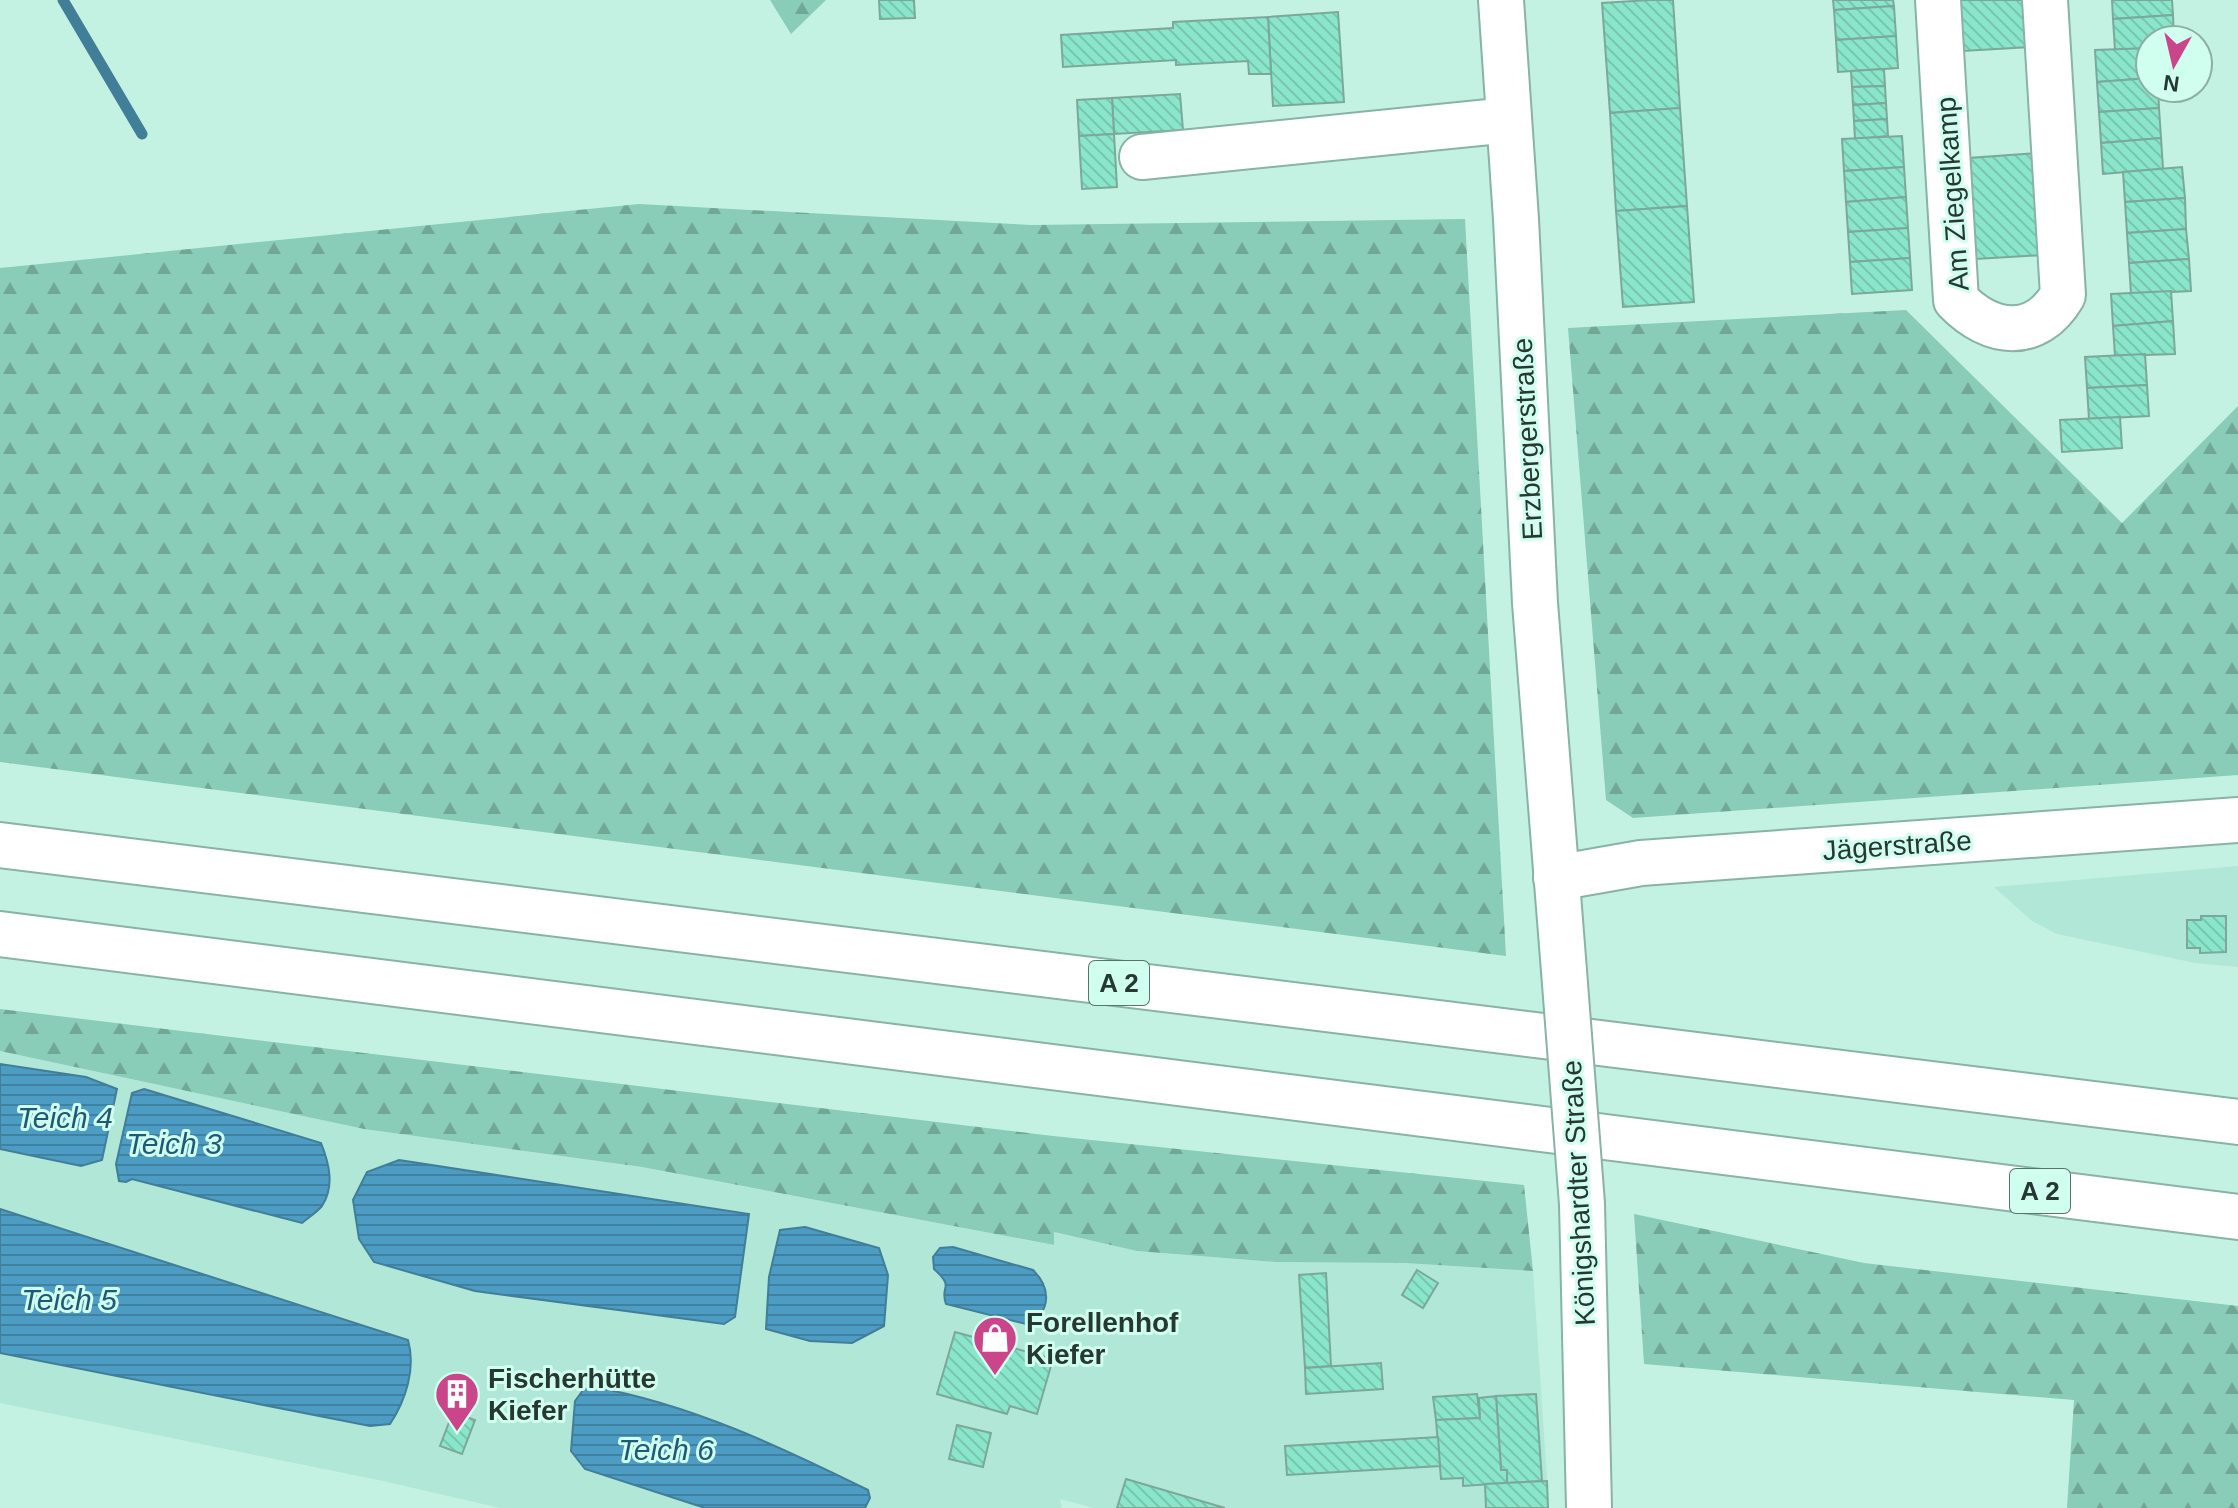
<svg xmlns="http://www.w3.org/2000/svg" width="2238" height="1508" font-family="Helvetica,sans-serif">
  <style>
    .built { fill: #b1e7d6 }
    .forest { fill: url(#forest-firs) }
    .water { fill: url(#water-rules); stroke: #417e98; stroke-width: 2 }
    .lines { fill: none; stroke-linecap: round; stroke-linejoin: round }
    .stream { stroke: #417e98; stroke-width: 11 }
    .building { fill: url(#building-back-hatch); stroke: #7ca899; stroke-width: 2 }
    .minor-casing { stroke: #88b3a5; stroke-width: 48 }
    .highway-casing { stroke: #88b3a5; stroke-width: 48 }
    .minor { stroke: #fff; stroke-width: 44 }
    .highway { stroke: #fff; stroke-width: 44 }
    .minor-bridge-casing { stroke: #88b3a5; stroke-width: 48; stroke-linecap: butt }
    .minor-bridge { stroke: #fff; stroke-width: 44 }
    .labels { text-anchor: middle; stroke-width: 6; stroke-linejoin: round; paint-order: stroke }
    .shield { fill: #d1ffef; stroke: #59746b; stroke-width: 2 }
    .shield-label { font-size: 26px; font-weight: bold; fill: #263832 }
    .street-label { font-size: 28px; fill: #263832; stroke: #d1ffef }
    .poi-label { font-size: 28px; font-weight: bold; fill: #263832; stroke: #d1ffef; text-anchor: start }
    .water-label { font-size: 30px; font-style: italic; fill: #1e5a76; stroke: #d1ffef }
  </style>
  <defs>
    <pattern id="forest-firs" width="22" height="20" patternUnits="userSpaceOnUse" patternTransform="scale(2)"><rect width="22" height="20" fill="#89ccb7"/><path d="M5 1l3.5 6h-7zM16 11l3.5 6h-7z" fill="#70a795"/></pattern>
    <pattern id="water-rules" width="6" height="5" patternUnits="userSpaceOnUse" patternTransform="scale(2)"><rect width="6" height="5" fill="#4d9cc4"/><path d="M0 2.5h6" fill="none" stroke="#4080a0"/></pattern>
    <pattern id="building-back-hatch" width="6" height="6" patternUnits="userSpaceOnUse" patternTransform="scale(2)"><rect width="6" height="6" fill="#8ae6ca"/><path d="M-1 5l2 2M0 0l6 6M5-1l2 2" fill="none" stroke="#77c6ae"/></pattern>
  </defs>
  <rect width="100%" height="100%" fill="#c4f2e2"/>
  <g class="built">
    <polygon points="2238,866 2238,967 2195,963 2057,934 2032,921 1994,887"/>
    <polygon points="0,1051 364,1129 642,1167 1053,1245 1053,1232 1137,1251 1275,1262 1405,1263 1533,1271 1549,1508 1093,1508 1060,1499 1062,1508 500,1508 383,1481 0,1403"/>
  </g>
  <g class="forest">
    <polygon points="770,0 826,0 791,34"/>
    <polygon points="639,204 1032,225 1465,219 1506,956 0,762 0,268"/>
    <polygon points="1906,310 2122,523 2238,406 2238,775 1633,818 1606,800 1568,328"/>
    <polygon points="0,1009 1053,1136 1524,1185 1533,1271 1405,1263 1275,1262 1137,1251 1054,1232 1054,1245 642,1167 364,1129 0,1051"/>
    <polygon points="1634,1214 1864,1263 2238,1306 2238,1508 2067,1508 2074,1400 1644,1364"/>
  </g>
  <g class="water">
    <polygon points="0,1064 86,1077 117,1089 102,1160 81,1166 0,1149"/>
    <path d="M 144,1089 L 321,1143 C 329,1163 335,1186 322,1206 C 317,1212 308,1218 302,1223 L 132,1179 L 126,1182 L 119,1181 L 116,1164 L 132,1093 Z"/>
    <polygon points="399,1160 749,1214 735,1317 724,1324 475,1291 374,1262 359,1239 353,1200 367,1172"/>
    <path d="M 0,1209 L 408,1340 C 416,1368 406,1400 390,1424 L 370,1426 L 0,1353 Z"/>
    <polygon points="805,1227 879,1248 888,1275 884,1326 852,1343 810,1341 766,1329 769,1277 780,1230"/>
    <path d="M 953,1247 L 1033,1270 C 1051,1288 1051,1309 1030,1325 L 946,1304 C 939,1285 956,1289 934,1269 L 933,1257 L 940,1248 Z"/>
    <path d="M 594,1387 C 690,1404 781,1447 868,1490 L 870,1498 L 865,1508 L 705,1508 L 585,1469 L 571,1451 L 575,1401 L 583,1390 Z"/>
  </g>
  <g class="lines">
    <polyline class="stream" points="63,0 142,134"/>
  </g>
  <g class="building">
    <polygon points="879,0 914,0 915,18 880,19"/>
    <polygon points="1650,0 1673,0 1680,108 1610,113 1602,3"/>
    <polygon points="1833,0 1893,0 1894,6 1834,10"/>
    <polygon points="1959,0 2027,0 2030,47 1963,51"/>
    <polygon points="2112,0 2172,0 2173,15 2113,19"/>
    <polygon points="1894,6 1896,36 1836,40 1834,10"/>
    <polygon points="1338,12 1344,102 1273,106 1268,17"/>
    <polygon points="2173,15 2174,40 2150,40 2150,48 2115,50 2113,19"/>
    <polygon points="1268,17 1271,74 1249,74 1248,61 1176,65 1176,60 1063,67 1061,35 1173,28 1173,22"/>
    <polygon points="1896,36 1898,68 1838,72 1836,40"/>
    <polygon points="2150,48 2150,78 2097,82 2095,50"/>
    <polygon points="1884,69 1885,86 1852,87 1851,71"/>
    <polygon points="2150,78 2150,88 2158,88 2159,108 2099,112 2097,82"/>
    <polygon points="1885,86 1886,103 1853,105 1852,87"/>
    <polygon points="1180,94 1183,130 1114,134 1112,98"/>
    <polygon points="1112,98 1114,134 1079,136 1077,100"/>
    <polygon points="1886,103 1887,119 1854,121 1853,105"/>
    <polygon points="1680,108 1687,206 1616,211 1610,113"/>
    <polygon points="2159,108 2161,138 2101,143 2099,112"/>
    <polygon points="1887,119 1888,136 1855,139 1854,121"/>
    <polygon points="1114,134 1117,187 1082,189 1079,136"/>
    <polygon points="1902,136 1904,167 1844,171 1842,139"/>
    <polygon points="2161,138 2163,169 2103,174 2101,143"/>
    <polygon points="2036,153 2043,255 1976,259 1969,158"/>
    <polygon points="1904,167 1906,197 1846,202 1844,171"/>
    <polygon points="2182,167 2185,198 2125,202 2123,172"/>
    <polygon points="1906,197 1908,228 1848,232 1846,202"/>
    <polygon points="2185,198 2186,229 2127,233 2125,202"/>
    <polygon points="1687,206 1694,302 1623,307 1616,211"/>
    <polygon points="1908,228 1910,258 1850,262 1848,232"/>
    <polygon points="2186,229 2189,259 2129,263 2127,233"/>
    <polygon points="1910,258 1912,290 1852,294 1850,262"/>
    <polygon points="2189,259 2191,291 2131,294 2129,263"/>
    <polygon points="2171,291 2173,321 2113,326 2111,294"/>
    <polygon points="2173,321 2175,354 2115,356 2113,326"/>
    <polygon points="2145,354 2147,385 2087,388 2085,357"/>
    <polygon points="2147,385 2149,416 2089,419 2087,388"/>
    <polygon points="2120,417 2122,448 2062,452 2060,420"/>
    <polygon points="2201,916 2226,916 2226,952 2200,953 2200,948 2187,948 2187,920 2201,920"/>
    <polygon points="1417,1270 1438,1283 1423,1308 1402,1295"/>
    <polygon points="1326,1273 1331,1366 1305,1368 1299,1275"/>
    <polygon points="955,1332 1053,1359 1037,1414 1010,1406 1007,1414 937,1394"/>
    <polygon points="1381,1363 1383,1389 1306,1394 1305,1368"/>
    <polygon points="1477,1394 1480,1418 1436,1420 1433,1397"/>
    <polygon points="1536,1394 1542,1481 1507,1483 1507,1470 1501,1470 1496,1396"/>
    <polygon points="1496,1396 1501,1470 1507,1470 1507,1483 1463,1486 1463,1478 1441,1479 1436,1420 1480,1418 1479,1398"/>
    <polygon points="453,1412 475,1420 462,1454 440,1446"/>
    <polygon points="957,1425 991,1433 983,1467 949,1459"/>
    <polygon points="1438,1437 1440,1466 1287,1475 1285,1446"/>
    <polygon points="1126,1479 1225,1508 1117,1508"/>
    <polygon points="1547,1481 1548,1508 1486,1508 1485,1484"/>
  </g>
  <g class="lines">
    <g class="minor-casing">
      <g id="minor">
        <polyline points="1501,0 1516,219 1535,603 1564,971"/>
        <path d="M 1938,0 L 1956,300 C 1991,336 2036,341 2063,295 L 2045,0"/>
        <polyline points="1142,157 1509,120"/>
        <polyline points="1556,878 1641,863 2238,820"/>
        <polyline points="1582,1204 1589,1508"/>
      </g>
    </g>
    <g class="highway-casing">
      <g id="highway">
        <polyline points="0,845 2238,1122"/>
        <polyline points="0,934 2238,1217"/>
      </g>
    </g>
    <use href="#minor" class="minor"/>
    <use href="#highway" class="highway"/>
    <g class="minor-bridge-casing">
      <polyline id="minor-bridge" points="1564,971 1582,1204"/>
    </g>
    <use href="#minor-bridge" class="minor-bridge"/>
  </g>
  <defs>
    <g id="shop-pin" transform="scale(2.3)"><path d="M0 17L-7.5 6A9.5 9.5 0 1 1 7.5 6Z" fill="#ca4589" stroke="#d1ffef"/><path d="M-5-2.5h2.3a2.7 3.5 0 0 1 5.4 0H5L5.5 6h-11ZM-1.5-2.5h3a1.5 2.3 0 0 0-3 0Z" fill="#fff"/></g>
    <g id="building-pin" transform="scale(2.3)"><path d="M0 17L-7.5 6A9.5 9.5 0 1 1 7.5 6Z" fill="#ca4589" stroke="#d1ffef"/><path d="M-4-6H4V6H1V3H-1V6H-4ZM-2.5-4.3h1.7v1.8h-1.7ZM.8-4.3h1.7v1.8H.8ZM-2.5-1h1.7V.8h-1.7ZM.8-1h1.7V.8H.8Z" fill="#fff"/></g>
  </defs>
  <g fill-rule="evenodd">
    <use href="#shop-pin" x="995" y="1338"/>
    <use href="#building-pin" x="457" y="1394"/>
  </g>
  <g class="labels">
    <g class="shield">
      <rect x="1089" y="961" width="60" height="44" rx="6"/>
      <rect x="2010" y="1169" width="60" height="44" rx="6"/>
    </g>
    <g class="shield-label">
      <text x="1119" y="992">A 2</text>
      <text x="2040" y="1200">A 2</text>
    </g>
    <g class="street-label">
      <text transform="translate(1952 194) rotate(-94)" y="10">Am Ziegelkamp</text>
      <text transform="translate(1527 439) rotate(-93)" y="10">Erzbergerstraße</text>
      <text transform="translate(1897 845) rotate(-4)" y="10">Jägerstraße</text>
      <text transform="translate(1578 1193) rotate(-93)" y="10">Königshardter Straße</text>
    </g>
    <g class="poi-label">
      <text x="1026" y="1332">Forellenhof<tspan x="1026" dy="32">Kiefer</tspan></text>
      <text x="488" y="1388">Fischerhütte<tspan x="488" dy="32">Kiefer</tspan></text>
    </g>
    <g class="water-label">
      <text x="65" y="1128">Teich 4</text>
      <text x="174" y="1154">Teich 3</text>
      <text x="69" y="1310">Teich 5</text>
      <text x="666" y="1460">Teich 6</text>
    </g>
  </g>
  <g transform="translate(2174 64) rotate(188)"><circle r="38" fill="#d1ffef" stroke="#8dafa3" stroke-width="2"/>
  <path d="M0-6L14 30L0 20L-14 30Z" fill="#ca4589"/>
  <text y="-12" font-size="22" font-weight="bold" text-anchor="middle" fill="#263832">N</text>
  </g>
</svg>
